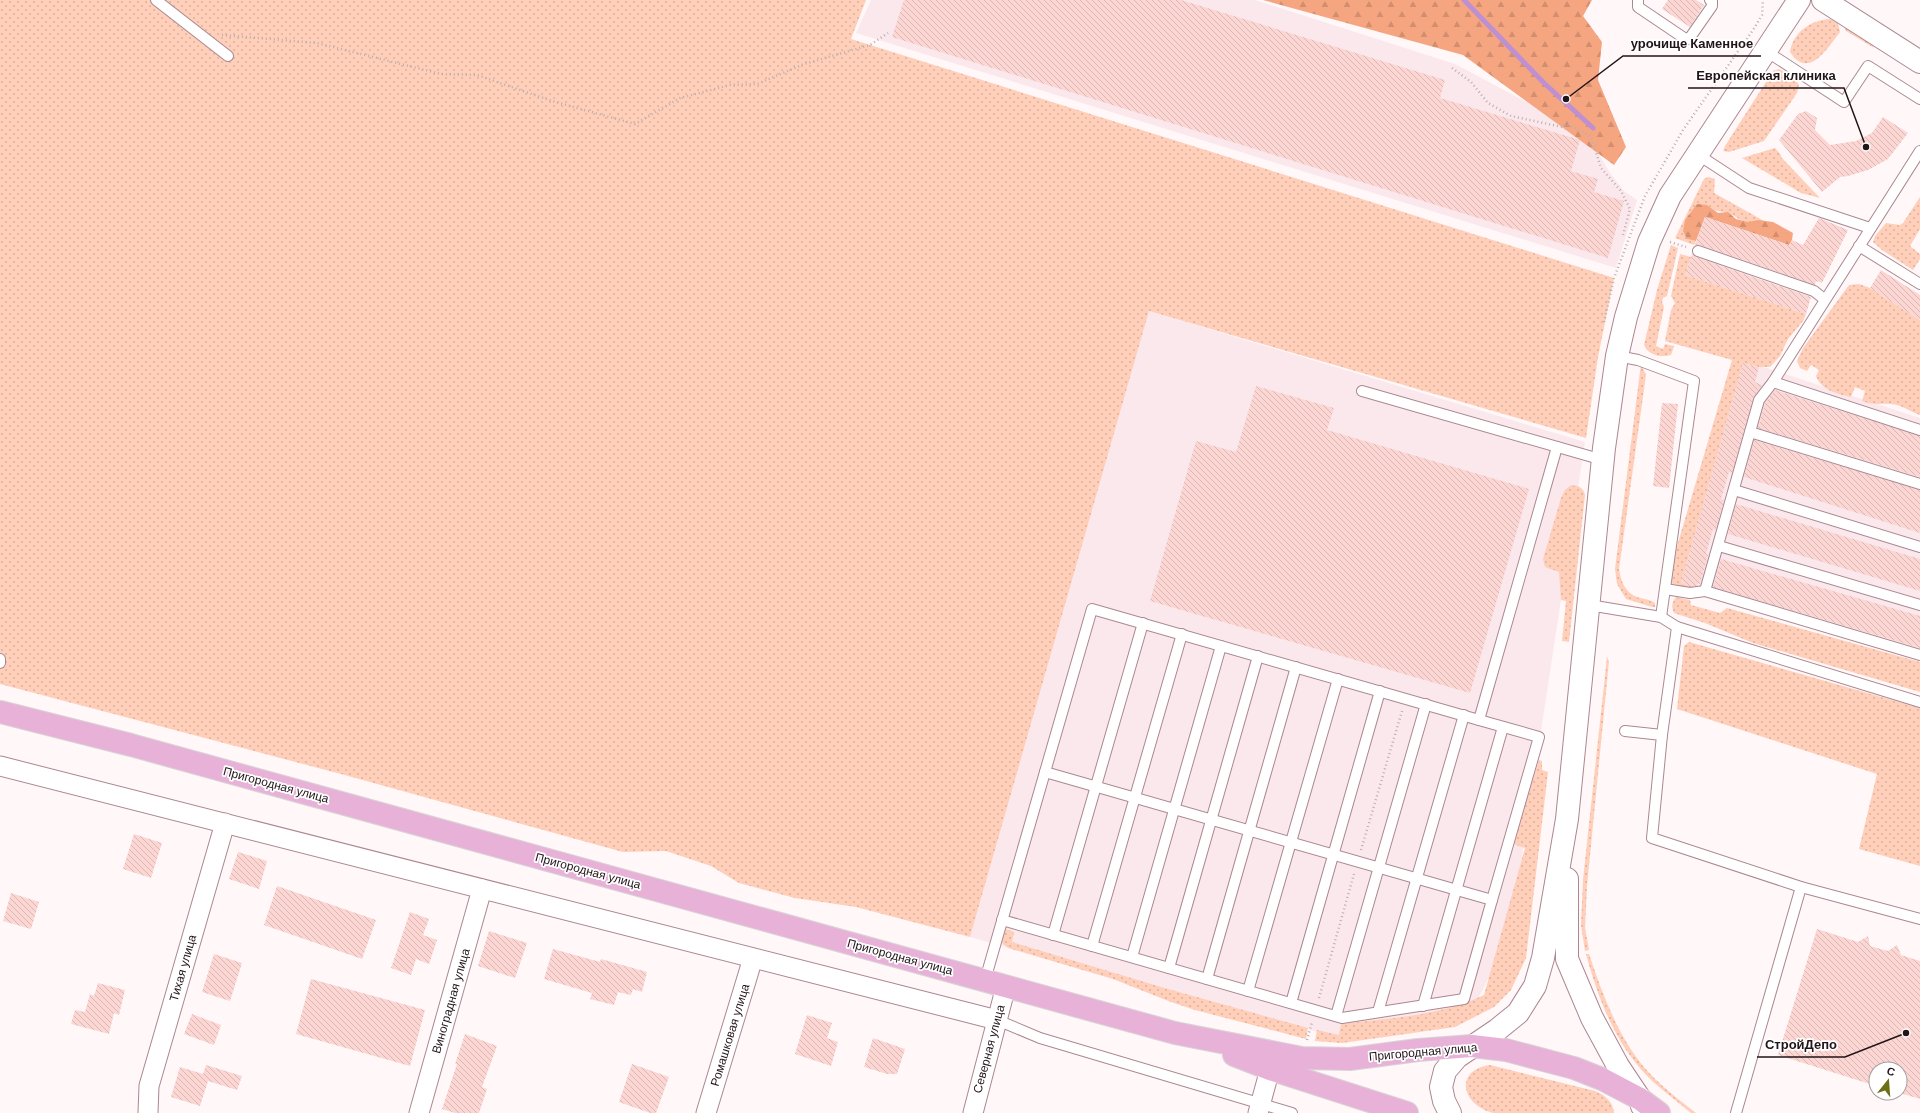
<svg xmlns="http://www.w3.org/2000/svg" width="1920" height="1113" font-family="'DM Sans',sans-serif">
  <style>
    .built { fill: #fbe8ec }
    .grass { fill: url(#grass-dots) }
    .forest { fill: url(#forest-firs) }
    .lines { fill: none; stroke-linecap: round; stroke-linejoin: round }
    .stream { stroke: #bf90d1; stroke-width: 5 }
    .building { fill: url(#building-back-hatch) }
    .lane-casing { stroke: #ab8891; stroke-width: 12 }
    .street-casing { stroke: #ab8891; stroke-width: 21 }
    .secondary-casing { stroke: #ab8891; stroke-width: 24 }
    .primary-casing { stroke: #d7d5d6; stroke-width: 24 }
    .path { stroke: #b9afb1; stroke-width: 2.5; stroke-dasharray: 1 3; stroke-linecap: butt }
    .lane { stroke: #fff; stroke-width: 10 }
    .street { stroke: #fff; stroke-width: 19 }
    .secondary { stroke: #fff; stroke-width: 22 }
    .primary { stroke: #e8b2d8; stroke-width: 22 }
    .labels { text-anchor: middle; stroke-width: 3.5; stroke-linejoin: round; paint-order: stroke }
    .street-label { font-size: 12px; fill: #221519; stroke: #fff }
    .leader { fill: none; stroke: #221519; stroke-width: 1.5 }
    .callout-dot { fill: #221519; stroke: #fff; stroke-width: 1.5 }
    .callout-label { font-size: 13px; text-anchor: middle; font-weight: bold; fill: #221519; stroke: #fff; stroke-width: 3.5; stroke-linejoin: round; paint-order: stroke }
  </style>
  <defs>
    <pattern id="grass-dots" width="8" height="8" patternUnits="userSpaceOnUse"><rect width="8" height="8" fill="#ffcfb9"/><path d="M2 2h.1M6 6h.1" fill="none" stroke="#dab19e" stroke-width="1.8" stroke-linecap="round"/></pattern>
    <pattern id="forest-firs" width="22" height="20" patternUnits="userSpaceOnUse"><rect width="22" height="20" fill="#f5a680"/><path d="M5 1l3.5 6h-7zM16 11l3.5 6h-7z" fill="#d28e6e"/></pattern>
    <pattern id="building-back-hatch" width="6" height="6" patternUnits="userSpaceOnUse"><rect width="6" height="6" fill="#fcd6d3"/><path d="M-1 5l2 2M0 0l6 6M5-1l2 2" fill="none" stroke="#d8b7b5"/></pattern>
  </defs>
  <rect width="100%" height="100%" fill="#fff7f8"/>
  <g class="built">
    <polygon points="871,0 1255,0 1455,64 1587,134 1610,173 1624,191 1637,200 1616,268 856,33"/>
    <polygon points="1149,311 1585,442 1510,935 1473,1009 1339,1038 970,937"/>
    <polygon points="1742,360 1920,418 1920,661 1678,587"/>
  </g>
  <g class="grass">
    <polygon points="0,0 866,0 851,39 1614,278 1598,357 1586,438 1149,311 970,937 856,907 795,898 739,883 711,866 666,851 623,852 341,774 0,684"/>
    <path d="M 1830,19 L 1838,23 L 1840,32 C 1828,47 1809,81 1790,52 C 1793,32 1811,20 1830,19 Z"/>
    <polygon points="1844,26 1870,41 1874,48 1846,31"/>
    <polygon points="1779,69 1796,79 1799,86 1797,93 1764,141 1729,152 1723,151 1725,146 1773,71"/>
    <polygon points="1775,148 1781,155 1781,157 1820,198 1801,193 1742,158"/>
    <path d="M 1708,177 L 1715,179 L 1714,193 L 1766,222 C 1758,220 1754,223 1747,222 C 1739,221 1734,214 1727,213 C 1716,210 1718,213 1707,205 L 1687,239 L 1696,241 L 1694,245 L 1675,238 L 1704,179 Z"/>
    <polygon points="1920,197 1920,229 1910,246 1920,254 1920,259 1913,270 1882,250 1873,242 1875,236 1886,223 1900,225 1903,223"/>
    <path d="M 1671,245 L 1678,248 L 1667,296 L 1663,298 L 1662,302 L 1664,307 L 1656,346 L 1663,349 L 1665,344 L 1674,346 L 1671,355 C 1661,358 1648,355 1644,345 L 1657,290 Z"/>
    <polygon points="1680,254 1691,257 1685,275 1806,314 1803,321 1788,339 1780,356 1770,367 1759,367 1743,363 1681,583 1696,587 1694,590 1673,584 1670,582 1675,553 1732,360 1665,341 1671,310 1675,303 1671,296"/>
    <path d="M 1859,284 L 1870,288 L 1920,320 L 1920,415 C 1913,413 1906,408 1900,406 C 1885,401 1877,407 1862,401 L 1865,391 L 1855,387 L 1851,397 C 1838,394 1821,390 1816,376 L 1819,370 L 1811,365 L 1807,371 L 1800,368 L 1797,361 L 1803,348 L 1849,285 Z"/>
    <path d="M 1641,364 L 1646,375 L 1619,569 C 1621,580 1624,592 1637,597 C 1643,599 1649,599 1655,603 L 1655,607 L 1652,607 L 1626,599 L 1617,584 L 1615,569 Z"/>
    <path d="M 1571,485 C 1579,486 1583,487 1585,495 L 1569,642 L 1562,641 L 1566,601 L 1561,600 L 1559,572 L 1545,567 L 1543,559 L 1561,498 L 1565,490 Z"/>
    <path d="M 1676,597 L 1690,600 L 1691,605 L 1720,613 L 1727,608 L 1920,662 L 1920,692 L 1753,643 L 1705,623 L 1674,613 C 1671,606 1672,602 1676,597 Z"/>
    <polygon points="1689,642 1920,708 1920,866 1859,849 1877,774 1677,709 1684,646"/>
    <polygon points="1607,657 1609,661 1587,886 1585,928 1589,950 1585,951 1581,925 1583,880"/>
    <path d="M 1539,760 L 1542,761 L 1542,770 L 1548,772 L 1526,958 L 1511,990 L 1494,1007 L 1455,1027 L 1342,1043 L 1315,1041 L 1317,1030 L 1339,1035 L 1341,1024 C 1389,1018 1441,1016 1484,995 L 1525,848 L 1513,844 Z"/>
    <polygon points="1003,928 1014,932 1012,942 1161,987 1308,1028 1306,1039 1195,1010 1171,1002 1113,979 1008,948 1003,944 1000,939"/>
    <path d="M 1586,954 L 1589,954 C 1602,993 1617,1034 1643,1066 C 1658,1084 1678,1099 1696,1113 L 1691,1113 C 1672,1097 1650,1082 1635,1062 C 1611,1032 1596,991 1586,954 Z"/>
    <path d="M 1490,1065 L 1595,1091 C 1605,1095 1613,1102 1614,1113 L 1493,1113 C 1461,1105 1454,1070 1490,1065 Z"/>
  </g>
  <g class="forest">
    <polygon points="1263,0 1592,0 1583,16 1602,42 1598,80 1626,147 1614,165 1463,55"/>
    <polygon points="1697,204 1707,205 1718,213 1728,212 1736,219 1748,222 1758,220 1773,222 1793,233 1792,240 1789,245 1705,217 1696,241 1687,239 1683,231 1685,220"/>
  </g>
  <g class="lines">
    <polyline class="stream" points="1464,0 1544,83 1593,128"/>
  </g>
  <g class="building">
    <polygon points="904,0 1181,0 1445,80 1440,98 1580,140 1571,171 1598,179 1594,192 1624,201 1608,258 892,37"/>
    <polygon points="1668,0 1696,0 1704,5 1690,27 1662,9"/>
    <polygon points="1806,111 1817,118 1815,130 1830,145 1856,141 1872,133 1883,117 1908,133 1888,159 1868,170 1848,176 1840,177 1822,192 1779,140 1798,114"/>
    <polygon points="1705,217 1789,245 1792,240 1803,245 1819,218 1848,230 1822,283 1816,281 1815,285 1700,245 1695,245"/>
    <polygon points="1692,254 1696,257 1811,297 1806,314 1685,275"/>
    <polygon points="1881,270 1920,295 1920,320 1870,288"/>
    <polygon points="1743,363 1759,367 1755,382 1762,385 1753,398 1732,473 1729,472 1721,499 1724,500 1716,530 1713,529 1706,554 1708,555 1700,584 1698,583 1697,586 1692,586 1681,583"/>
    <polygon points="1256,386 1334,408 1327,430 1529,489 1470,693 1150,601 1196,441 1236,452"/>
    <polygon points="1775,390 1920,436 1920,477 1758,428 1765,403"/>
    <polygon points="1662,403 1678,404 1669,488 1653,486"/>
    <polygon points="1754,440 1920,490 1920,533 1744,477"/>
    <polygon points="1736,504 1920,559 1920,591 1728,534"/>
    <polygon points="1721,559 1920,616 1920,648 1713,587"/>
    <polygon points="134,834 162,843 151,878 123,869"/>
    <polygon points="238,852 267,861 259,889 229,879"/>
    <polygon points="277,886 376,920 362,959 264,925"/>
    <polygon points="11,893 39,902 31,929 3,921"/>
    <polygon points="410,912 429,919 423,935 437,940 429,964 416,959 411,975 391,968"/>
    <polygon points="1817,929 1858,942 1868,936 1870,946 1888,951 1897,945 1901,955 1920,961 1920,1099 1900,1093 1900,1069 1876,1069 1876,1086 1778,1055"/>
    <polygon points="489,931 527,943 515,978 478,966"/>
    <polygon points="553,949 600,962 601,959 647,972 642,992 633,989 631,995 618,992 614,1005 590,999 592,993 544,979"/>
    <polygon points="214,954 242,963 230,1001 202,992"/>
    <polygon points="311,979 425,1010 410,1066 296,1034"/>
    <polygon points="98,983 125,990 119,1015 114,1013 109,1034 71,1024 75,1010 85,1012 90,994 94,996"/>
    <polygon points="192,1014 221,1025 214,1045 184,1034"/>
    <polygon points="807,1015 832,1023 827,1038 838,1042 831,1066 795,1054"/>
    <polygon points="465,1034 497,1046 482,1087 487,1089 479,1113 455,1113 442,1109 457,1064 455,1064"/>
    <polygon points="873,1038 905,1049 897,1074 887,1074 864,1067"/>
    <polygon points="632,1064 669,1077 656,1113 650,1113 619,1102"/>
    <polygon points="206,1065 242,1076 237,1090 208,1081 200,1106 171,1097 180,1067 203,1074"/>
  </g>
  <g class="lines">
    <g class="lane-casing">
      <g id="lane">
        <polyline points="156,0 228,56"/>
        <polyline points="1638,0 1638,7 1684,38 1689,39 1712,6 1712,1 1710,0"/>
        <polyline points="1766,51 1844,102 1868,66 1920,99"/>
        <polyline points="1920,151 1773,382 1759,400 1705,591 1920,655"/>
        <polyline points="1697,154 1749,188 1870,228"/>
        <polyline points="1859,246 1920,284"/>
        <polyline points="1698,251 1814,291 1824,299"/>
        <polyline points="1617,356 1638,360 1694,381 1661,617"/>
        <polyline points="1773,382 1920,430"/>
        <polyline points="1362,391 1603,460"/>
        <polyline points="1750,432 1920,484"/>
        <polyline points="1734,490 1920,547"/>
        <polyline points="1719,546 1920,605"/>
        <polyline points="1665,589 1690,593 1705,591"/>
        <polyline points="1589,605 1661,617 1677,627 1662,735 1625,731"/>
        <polyline points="1677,627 1920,702"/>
        <polyline points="0,659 0,663"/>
        <polyline points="1479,720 1539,737 1492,900"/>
        <polyline points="1662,735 1652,838 1801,887 1736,1113"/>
        <polyline points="1801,887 1920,919"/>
        <polyline points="1002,920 1342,1018 1464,999 1492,900 1045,772"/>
        <polyline points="1053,935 1143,623"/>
        <polyline points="1092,946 1182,634"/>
        <polyline points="1132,957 1221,646"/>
        <polyline points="1169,968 1258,656"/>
        <polyline points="1207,979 1296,667"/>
        <polyline points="985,980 1092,609 1479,720 1557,447"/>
        <polyline points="1248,991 1338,679"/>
        <polyline points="1291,1003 1380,691"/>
        <polyline points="1423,1006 1503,727"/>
        <polyline points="1378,1012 1464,715"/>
        <polyline points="1336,1016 1426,704"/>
        <polyline points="997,1020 1040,1038 1292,1113"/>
      </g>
    </g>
    <g class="street-casing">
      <g id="street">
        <polyline points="0,766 997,1020"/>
        <polyline points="148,1113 149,1086 225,823"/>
        <polyline points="419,1113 482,889"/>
        <polyline points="706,1113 753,958"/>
        <polyline points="973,1113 1006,986"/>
        <polyline points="1258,1113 1270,1069"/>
      </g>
    </g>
    <g class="secondary-casing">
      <g id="secondary">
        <polyline points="1823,0 1920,62"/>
        <polyline points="1567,879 1567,959 1592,1018 1618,1066 1640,1099 1642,1106"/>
        <polyline points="1450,1113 1444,1101 1441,1087 1445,1071 1457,1057 1497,1030 1518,1013 1535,986 1543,958 1567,819 1604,448 1617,356 1626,317 1649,242 1670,196 1799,0"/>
      </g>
    </g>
    <g class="primary-casing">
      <g id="primary">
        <polyline points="0,712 131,745 1175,1033 1302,1058 1350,1059 1418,1050 1472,1046 1506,1050 1574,1068 1602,1079 1640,1099 1659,1113"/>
        <polyline points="1234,1055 1270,1069 1407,1113"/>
      </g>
    </g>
    <g class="path">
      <polyline points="222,35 317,43 441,74 477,75 552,101 635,124 680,98 730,85 757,84 804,64 870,45 888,33"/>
      <polyline points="1452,68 1471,82 1488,103 1511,116 1562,127 1567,124 1591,136 1601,168 1621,191 1630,209 1623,235"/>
      <polyline points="1670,242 1686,247"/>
      <polyline points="1604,322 1614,278 1645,196 1683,130 1755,27 1762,15 1763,0"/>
      <polyline points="1361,850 1402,711"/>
      <polyline points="1319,998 1354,874"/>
      <polyline points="1307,1040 1312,1022"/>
    </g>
    <use href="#lane" class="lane"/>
    <use href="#street" class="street"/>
    <use href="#secondary" class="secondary"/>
    <use href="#primary" class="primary"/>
  </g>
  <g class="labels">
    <g class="street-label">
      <text transform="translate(276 785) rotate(15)" y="4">Пригородная улица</text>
      <text transform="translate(588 871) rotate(15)" y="4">Пригородная улица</text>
      <text transform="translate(900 957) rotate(15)" y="4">Пригородная улица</text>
      <text transform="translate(183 968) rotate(-74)" y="4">Тихая улица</text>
      <text transform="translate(451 1001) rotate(-74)" y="4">Виноградная улица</text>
      <text transform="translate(730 1035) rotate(-73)" y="4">Ромашковая улица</text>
      <text transform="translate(989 1049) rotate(-75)" y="4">Северная улица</text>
      <text transform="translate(1423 1052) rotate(-5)" y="4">Пригородная улица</text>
    </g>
  </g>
  <path class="leader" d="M1566 99L1623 56H1761M1866 147L1844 88H1688M1906 1033L1845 1057H1757"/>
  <g class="callout-dot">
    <circle cx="1566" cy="99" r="4"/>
    <circle cx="1866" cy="147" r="4"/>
    <circle cx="1906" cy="1033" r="4"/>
  </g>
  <g class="callout-label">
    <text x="1692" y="48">урочище Каменное</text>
    <text x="1766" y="80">Европейская клиника</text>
    <text x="1801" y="1049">СтройДепо</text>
  </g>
  <g transform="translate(1888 1081) rotate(17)"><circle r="19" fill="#ffffff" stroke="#a7a1a3"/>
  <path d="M0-3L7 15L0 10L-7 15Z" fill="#6b7016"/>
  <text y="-6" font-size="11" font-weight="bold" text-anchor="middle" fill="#221519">С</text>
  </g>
</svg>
